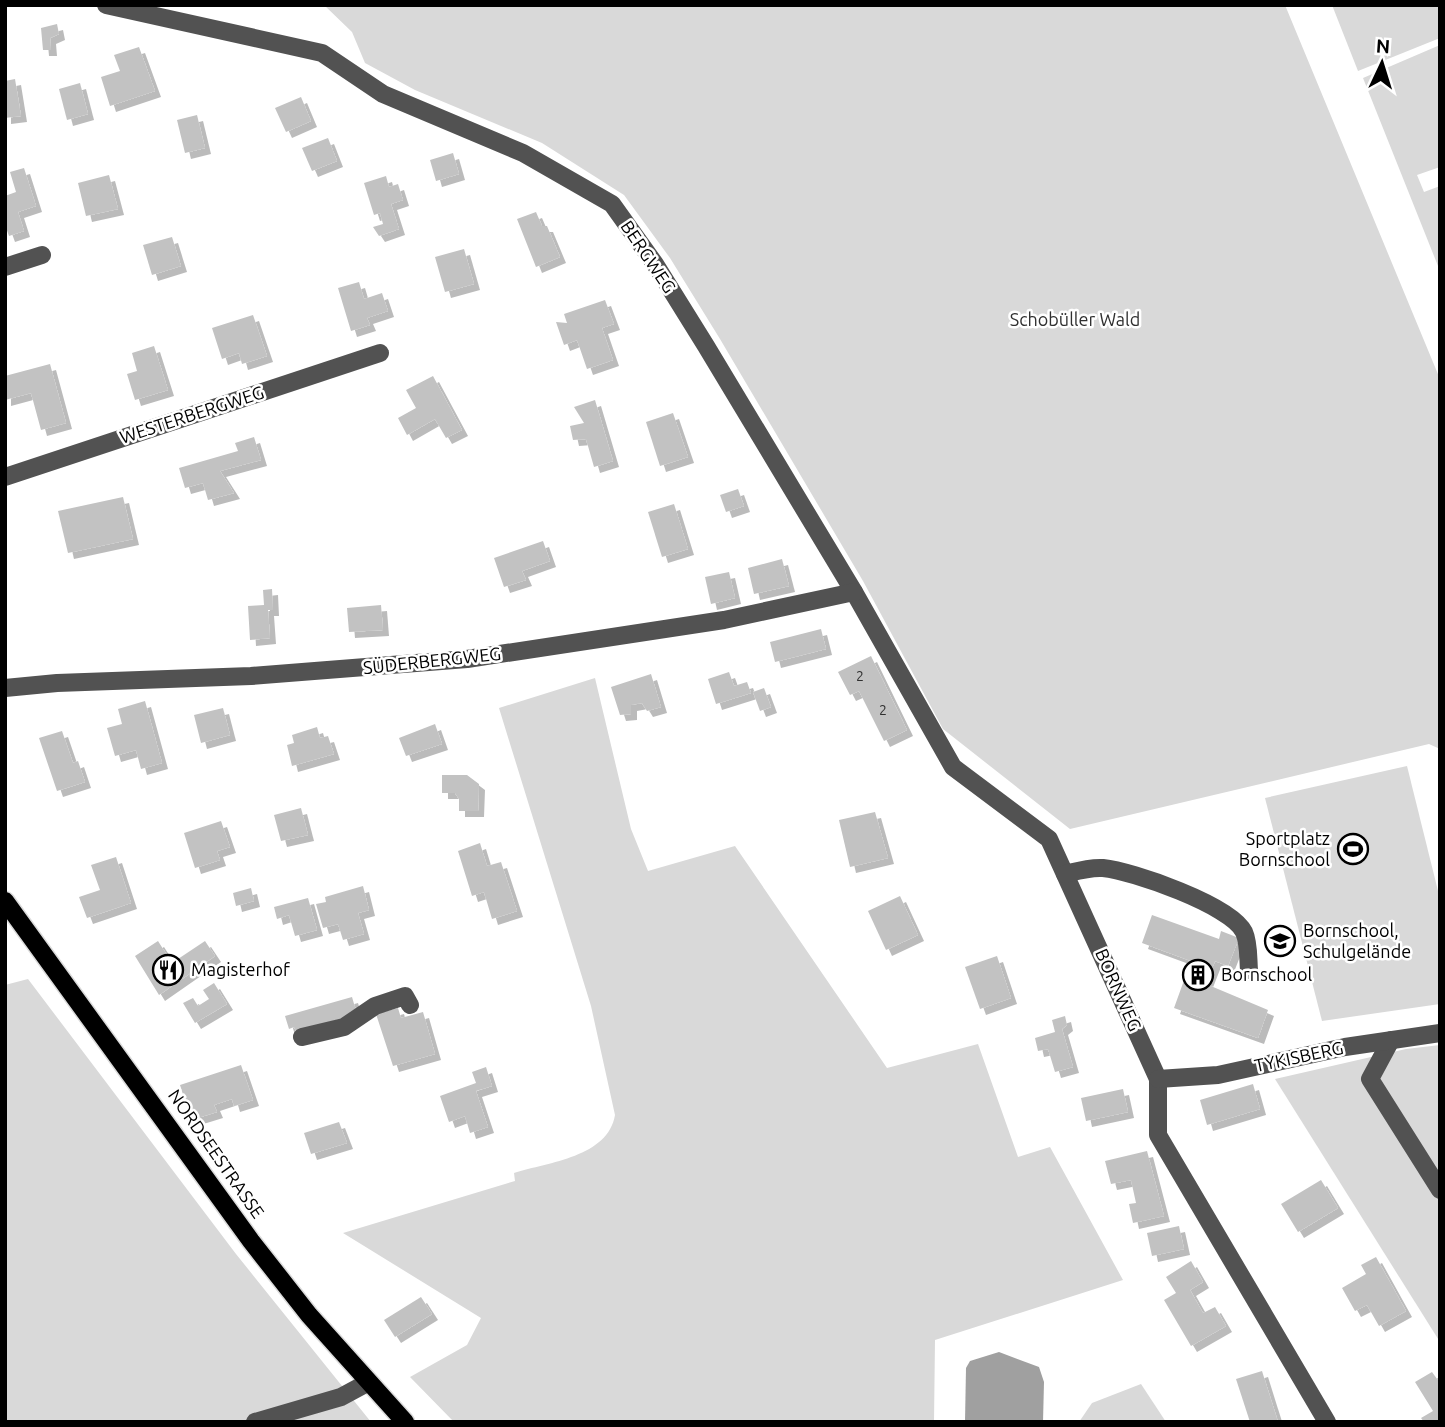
<svg xmlns="http://www.w3.org/2000/svg" width="1445" height="1427" font-family="Ubuntu,sans-serif">
  <style>
    .green { fill: #d9d9d9 }
    .water { fill: #a0a0a0 }
    .building { fill: #c2c2c2; filter: url(#shadow) }
    .lines { fill: none; stroke-linecap: round; stroke-linejoin: round }
    .major-casing { stroke: #dbdbdb; stroke-width: 21 }
    .minor { stroke: #525252; stroke-width: 18 }
    .major { stroke: #000; stroke-width: 18 }
    .labels { text-anchor: middle; stroke-width: 5; stroke-linejoin: round; paint-order: stroke }
    .number-label { font-size: 14px; fill: #303030 }
    .street-label { font-size: 18px; fill: #000; stroke: #fff }
    .park-label { font-size: 18px; fill: #303030; stroke: #fff }
    .poi-label { font-size: 18px; fill: #000; stroke: #fff; text-anchor: start }
  </style>
  <defs>
    <filter id="shadow"><feDropShadow dx="6" dy="6" stdDeviation="0" flood-color="#0004"/></filter>
  </defs>
  <rect width="100%" height="100%" fill="#fff"/>
  <g class="green">
    <polygon points="324,5 1285,5 1440,379 1440,749 1429,744 1070,829 943,729 863,581 720,339 670,258 624,195 542,143 415,90 365,63 352,32"/>
    <polygon points="1332,5 1440,5 1440,38 1358,71"/>
    <polygon points="1440,45 1440,167 1417,175 1424,192 1440,186 1440,271 1363,78"/>
    <path d="M 595,678 L 631,829 L 648,871 L 735,846 L 887,1068 L 978,1044 L 1018,1157 L 1050,1147 L 1123,1280 L 935,1340 L 934,1422 L 454,1422 L 410,1377 L 467,1345 L 481,1318 L 343,1233 L 515,1181 L 514,1173 C 549,1162 608,1157 615,1115 L 591,1006 L 499,708 Z"/>
    <polygon points="1407,766 1440,899 1440,1004 1322,1021 1265,798"/>
    <polygon points="28,979 236,1254 371,1422 5,1422 5,985"/>
    <polygon points="1440,1045 1440,1342 1275,1079 1406,1049"/>
    <polygon points="1141,1384 1166,1422 1079,1422 1092,1403"/>
  </g>
  <polygon class="water" points="999,1352 1039,1367 1044,1382 1043,1422 965,1422 966,1368 970,1361"/>
  <g class="building">
    <polygon points="57,24 59,34 50,38 51,50 43,50 41,28"/>
    <polygon points="139,47 155,91 110,106 101,77 120,71 114,55"/>
    <polygon points="15,79 21,116 5,118 5,81"/>
    <polygon points="80,83 88,114 67,120 59,89"/>
    <polygon points="301,97 311,121 286,132 275,108"/>
    <polygon points="197,115 205,148 185,153 177,120"/>
    <polygon points="328,138 337,161 312,171 302,148"/>
    <polygon points="453,153 459,174 436,181 430,160"/>
    <polygon points="24,168 36,206 18,212 24,231 9,236 5,225 5,196 16,192 10,172"/>
    <polygon points="109,175 118,209 86,216 78,183"/>
    <polygon points="386,176 389,187 398,184 403,200 391,204 399,229 379,236 373,227 383,224 380,213 374,215 364,183"/>
    <polygon points="536,212 542,226 547,226 560,257 536,267 517,219"/>
    <polygon points="172,237 181,266 152,275 143,245"/>
    <polygon points="464,249 474,284 445,292 435,257"/>
    <polygon points="359,282 364,299 382,293 388,311 367,318 370,325 351,331 338,288"/>
    <polygon points="605,300 614,324 602,328 613,360 587,369 577,340 564,345 556,322 567,323 564,314"/>
    <polygon points="253,315 267,356 242,364 239,353 222,359 212,328"/>
    <polygon points="154,346 168,390 135,400 127,374 137,371 132,353"/>
    <polygon points="50,364 66,423 41,430 31,393 5,400 5,376"/>
    <polygon points="433,376 462,430 446,438 435,419 407,435 398,418 416,408 406,390"/>
    <polygon points="595,400 613,461 594,467 586,439 573,440 570,426 584,423 574,407"/>
    <polygon points="673,413 688,457 660,466 646,422"/>
    <polygon points="254,437 261,460 220,471 234,493 208,500 203,483 185,488 179,468 238,451 235,443"/>
    <polygon points="738,489 744,506 726,512 720,495"/>
    <polygon points="123,497 133,539 68,553 58,511"/>
    <polygon points="674,504 688,549 662,557 648,512"/>
    <polygon points="543,541 550,561 522,571 526,580 504,587 494,558"/>
    <polygon points="782,559 789,586 754,594 748,568"/>
    <polygon points="729,572 735,598 711,604 705,577"/>
    <polygon points="272,589 273,610 268,610 270,638 250,640 248,606 264,605 263,590"/>
    <polygon points="381,605 383,630 349,632 347,608"/>
    <polygon points="821,629 826,649 775,662 770,642"/>
    <polygon points="871,656 907,730 884,741 859,691 850,695 838,672"/>
    <polygon points="729,672 734,686 747,682 751,693 716,704 708,679"/>
    <polygon points="651,674 661,707 647,711 642,703 631,705 631,714 620,715 611,687"/>
    <polygon points="764,688 771,707 760,711 753,692"/>
    <polygon points="145,701 162,763 141,769 136,750 115,756 107,728 122,724 118,709"/>
    <polygon points="223,708 230,735 201,743 194,715"/>
    <polygon points="435,724 442,744 406,756 399,738"/>
    <polygon points="317,727 320,738 328,736 334,754 292,766 287,745 294,743 292,735"/>
    <polygon points="62,731 73,763 78,761 85,782 57,791 39,738"/>
    <polygon points="442,775 467,775 479,784 478,811 459,811 459,799 455,793 442,793"/>
    <polygon points="301,808 308,835 281,841 274,815"/>
    <polygon points="875,812 888,858 850,867 839,820"/>
    <polygon points="221,821 230,847 217,851 220,860 195,868 184,833"/>
    <polygon points="480,843 487,866 501,862 517,911 492,919 484,892 472,896 458,851"/>
    <polygon points="116,857 131,903 87,918 79,897 100,890 91,865"/>
    <polygon points="363,886 369,910 358,913 364,934 343,940 338,924 323,928 316,904 326,902 325,897"/>
    <polygon points="251,888 254,901 236,906 233,893"/>
    <polygon points="900,896 918,935 886,950 868,911"/>
    <polygon points="308,898 317,930 295,936 289,915 277,919 274,907"/>
    <polygon points="1152,915 1219,939 1221,931 1239,938 1228,966 1215,961 1206,984 1268,1010 1258,1038 1174,1008 1191,961 1142,943"/>
    <polygon points="158,941 172,963 205,941 215,956 159,995 135,956"/>
    <polygon points="997,956 1011,998 980,1009 965,967"/>
    <polygon points="214,983 227,1004 195,1023 183,1003 193,998 198,1006 209,999 203,990"/>
    <polygon points="352,997 357,1014 296,1031 294,1027 289,1029 285,1016"/>
    <polygon points="398,1008 401,1018 423,1012 435,1054 393,1066 376,1014"/>
    <polygon points="1065,1016 1067,1025 1062,1029 1073,1067 1055,1072 1048,1049 1038,1051 1035,1038 1055,1032 1052,1020"/>
    <polygon points="241,1065 253,1100 234,1106 232,1099 214,1105 217,1112 191,1120 180,1085"/>
    <polygon points="486,1067 492,1086 476,1091 488,1127 470,1133 465,1116 449,1122 440,1096 476,1083 472,1072"/>
    <polygon points="1253,1084 1260,1109 1207,1125 1200,1100"/>
    <polygon points="1123,1089 1128,1112 1086,1121 1081,1098"/>
    <polygon points="339,1122 347,1143 311,1154 304,1133"/>
    <polygon points="1147,1151 1164,1216 1133,1223 1129,1204 1136,1203 1131,1180 1111,1184 1105,1161"/>
    <polygon points="1321,1180 1338,1208 1298,1232 1281,1204"/>
    <polygon points="1179,1226 1184,1249 1152,1256 1147,1233"/>
    <polygon points="1376,1257 1406,1311 1379,1326 1367,1305 1355,1311 1342,1288 1366,1274 1361,1265"/>
    <polygon points="1191,1261 1203,1282 1190,1290 1203,1313 1215,1307 1226,1326 1191,1346 1164,1300 1176,1293 1166,1277"/>
    <polygon points="421,1297 432,1314 395,1337 384,1320"/>
    <polygon points="1262,1371 1278,1422 1250,1422 1236,1379"/>
    <polygon points="1432,1372 1440,1383 1440,1422 1424,1422 1421,1418 1433,1411 1415,1382"/>
  </g>
  <g class="lines">
    <g class="major-casing">
      <polyline id="major" points="5,901 251,1241 309,1315 405,1422"/>
    </g>
    <g class="minor">
      <polyline points="106,5 322,53 383,94 523,153 612,204 655,264 706,346 854,592 953,767 1049,839 1158,1079 1158,1135 1327,1422"/>
      <polyline points="5,267 42,255"/>
      <polyline points="5,477 380,353"/>
      <polyline points="5,688 57,683 251,676 467,659 724,620 854,592"/>
      <path d="M 1065,874 C 1077,871 1090,867 1103,868 C 1132,871 1231,905 1244,932 C 1249,943 1248,958 1249,970"/>
      <polyline points="302,1037 344,1027 375,1006 405,996 410,1005"/>
      <polyline points="1391,1040 1370,1079 1440,1190"/>
      <polyline points="1158,1079 1218,1075 1345,1047 1440,1033"/>
      <polyline points="255,1422 341,1397 367,1383"/>
    </g>
    <use href="#major" class="major"/>
  </g>
  <defs>
    <g id="stadium-ring" transform="scale(1.575)"><circle r="9.5" fill="#fff" stroke="#000" stroke-width="1.5"/><path d="M0-5a6.5 5 0 1 0 0 10a6.5 5 0 1 0 0-10ZM-3.5-1.8h7v3.6h-7Z" fill="#000"/></g>
    <g id="school-ring" transform="scale(1.575)"><circle r="9.5" fill="#fff" stroke="#000" stroke-width="1.5"/><path d="M0-5L7-2L0 1L-7-2ZM-4 1L0 2.5L4 1V4Q0 6-4 4Z" fill="#000"/></g>
    <g id="restaurant-ring" transform="scale(1.575)"><circle r="9.5" fill="#fff" stroke="#000" stroke-width="1.5"/><path d="M-5-6h1v4h1v-4h1v4h1v-4h1v5L-1.5 .5V6h-2V.5L-5-1ZM5-6V6H3V1.5H1.5Q1.5-4 5-6Z" fill="#000"/></g>
    <g id="building-ring" transform="scale(1.575)"><circle r="9.5" fill="#fff" stroke="#000" stroke-width="1.5"/><path d="M-4-6H4V6H1V3H-1V6H-4ZM-2.5-4.3h1.7v1.8h-1.7ZM.8-4.3h1.7v1.8H.8ZM-2.5-1h1.7V.8h-1.7ZM.8-1h1.7V.8H.8Z" fill="#000"/></g>
  </defs>
  <g fill-rule="evenodd">
    <use href="#stadium-ring" x="1353" y="849"/>
    <use href="#school-ring" x="1280" y="941"/>
    <use href="#restaurant-ring" x="168" y="970"/>
    <use href="#building-ring" x="1198" y="975"/>
  </g>
  <g class="labels">
    <g class="number-label">
      <text x="860" y="681">2</text>
      <text x="883" y="715">2</text>
    </g>
    <g class="street-label">
      <text transform="translate(648 257) rotate(56)" y="6">BERGWEG</text>
      <text transform="translate(192 415) rotate(-18)" y="6">WESTERBERGWEG</text>
      <text transform="translate(432 661) rotate(-6)" y="6">SÜDERBERGWEG</text>
      <text transform="translate(1118 990) rotate(66)" y="6">BORNWEG</text>
      <text transform="translate(1299 1057) rotate(-12)" y="6">TYKISBERG</text>
      <text transform="translate(216 1154) rotate(55)" y="6">NORDSEESTRASSE</text>
    </g>
    <g class="park-label">
      <text x="1075" y="326">Schobüller Wald</text>
    </g>
    <g class="poi-label">
      <text x="1330" y="845" text-anchor="end">Sportplatz<tspan x="1330" dy="21">Bornschool</tspan></text>
      <text x="1303" y="937">Bornschool,<tspan x="1303" dy="21">Schulgelände</tspan></text>
      <text x="191" y="976">Magisterhof</text>
      <text x="1221" y="981">Bornschool</text>
    </g>
  </g>
  <rect width="1445" height="1427" fill="none" stroke="#000000" stroke-width="14"/>
  <g transform="translate(1382 63) rotate(4)" stroke="#ffffff" stroke-width="5" paint-order="stroke">
  <path d="M0-5L12 26L0 18L-12 26Z" fill="#000000"/>
  <text y="-10" font-size="19" font-weight="bold" text-anchor="middle" fill="#000000">N</text>
  </g>
</svg>
